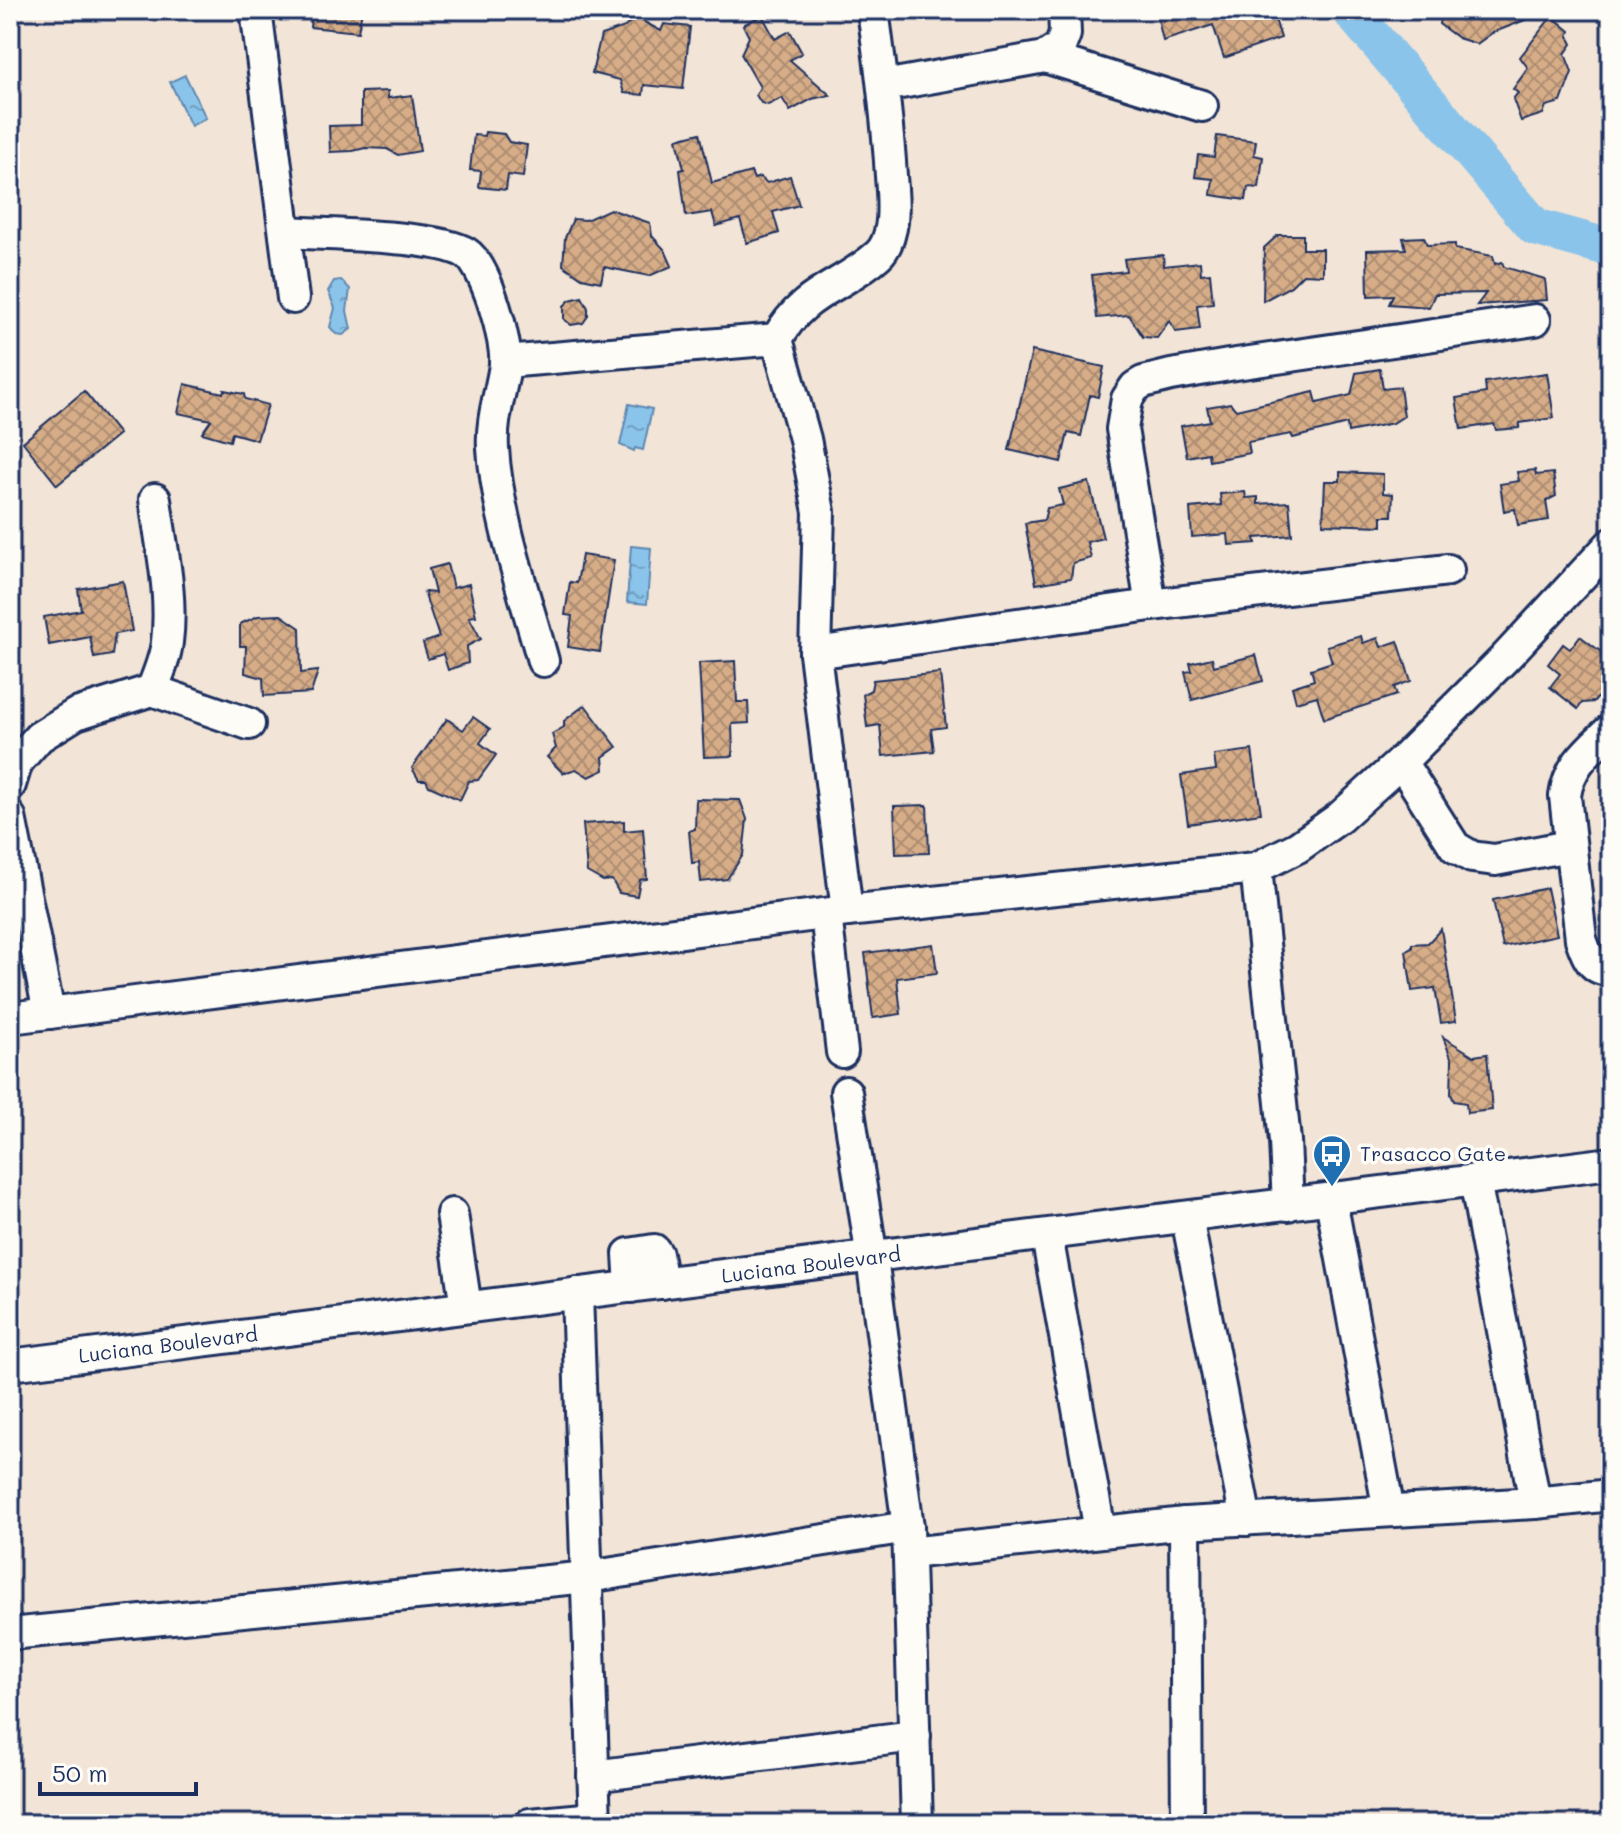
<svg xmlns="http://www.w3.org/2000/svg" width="1621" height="1834" font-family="Mali,sans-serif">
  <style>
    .water { fill: url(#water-ripples); stroke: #5e88b2; stroke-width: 2 }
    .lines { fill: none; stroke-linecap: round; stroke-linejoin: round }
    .river { stroke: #8bc4ea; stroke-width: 38 }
    .building { fill: url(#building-cross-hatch); stroke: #1b2f5e; stroke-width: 2 }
    .minor-casing { stroke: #1b2f5e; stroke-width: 36 }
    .minor { stroke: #fdfcf7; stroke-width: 30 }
    .labels { text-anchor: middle; stroke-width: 7; stroke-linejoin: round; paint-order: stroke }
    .poi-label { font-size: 20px; fill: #1b2f5e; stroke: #fdfcf7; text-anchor: start }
    .street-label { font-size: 20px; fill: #1b2f5e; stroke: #fdfcf7 }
  </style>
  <defs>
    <pattern id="water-ripples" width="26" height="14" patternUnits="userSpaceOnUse" patternTransform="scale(2)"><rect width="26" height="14" fill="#8bc4ea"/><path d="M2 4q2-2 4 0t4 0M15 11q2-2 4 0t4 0" fill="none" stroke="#71a0c1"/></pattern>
    <pattern id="building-cross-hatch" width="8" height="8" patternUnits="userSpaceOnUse" patternTransform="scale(2)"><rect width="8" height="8" fill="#d7ad88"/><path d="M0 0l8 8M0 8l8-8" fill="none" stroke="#ae8d72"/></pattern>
  </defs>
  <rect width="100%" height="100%" fill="#f2e4d6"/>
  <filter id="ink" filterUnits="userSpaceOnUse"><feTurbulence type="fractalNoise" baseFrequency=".0125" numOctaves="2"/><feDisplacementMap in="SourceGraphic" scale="16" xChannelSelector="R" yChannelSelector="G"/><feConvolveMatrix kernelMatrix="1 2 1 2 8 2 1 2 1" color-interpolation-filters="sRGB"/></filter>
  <g filter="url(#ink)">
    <g class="water">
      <polygon points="185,75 206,118 191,126 170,82"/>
      <polygon points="341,280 350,289 347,311 351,329 343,335 336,334 330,327 335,308 328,291 334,281"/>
      <polygon points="629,404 652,409 643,450 635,448 634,451 620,445"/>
      <polygon points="631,546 651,548 647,604 627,602"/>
    </g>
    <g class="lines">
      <polyline class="river" points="1350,10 1535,227 1611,248"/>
    </g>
    <g class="building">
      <polygon points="312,10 362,10 358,32 310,27"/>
      <polygon points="1156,10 1272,10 1281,38 1224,58 1213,25 1163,41"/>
      <polygon points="1442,10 1548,10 1548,11 1492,33 1477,44 1458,38 1439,24"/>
      <polygon points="762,15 775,39 790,31 802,53 790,60 830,95 812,99 790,111 782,98 768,105 761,103 756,95 760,87 741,54 749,37 743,25"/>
      <polygon points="1552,16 1570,31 1568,36 1572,44 1565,54 1572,72 1561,102 1546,106 1543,114 1521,121 1513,99 1518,93 1513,89 1528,68 1520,57"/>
      <polygon points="635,17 661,31 664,24 690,27 683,89 644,85 643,95 624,93 620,80 592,73 601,35 625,27"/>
      <polygon points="388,91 388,98 412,95 420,151 398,155 387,149 365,148 353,151 330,152 329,126 361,125 361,92"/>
      <polygon points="485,132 504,134 509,142 527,145 523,177 508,175 506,190 479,187 481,171 470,170 474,135 484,136"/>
      <polygon points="700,133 712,183 751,172 754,179 760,177 767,183 790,176 799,205 773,212 779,233 747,243 740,219 716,226 712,212 686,216 680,170 684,169 677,139"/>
      <polygon points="1217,136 1256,141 1254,155 1263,157 1259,188 1248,187 1246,200 1211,195 1213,179 1195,177 1198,155 1214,157"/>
      <polygon points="610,209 650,223 652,236 665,250 672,266 649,276 604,267 601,282 582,278 563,265 565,238 573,219 586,220"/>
      <polygon points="1278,235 1303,235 1303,249 1323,249 1323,275 1303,274 1291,286 1263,301 1264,248"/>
      <polygon points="1424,237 1427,245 1455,244 1455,249 1493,256 1495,264 1502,262 1504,267 1545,279 1547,300 1477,305 1486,293 1435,294 1429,307 1389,304 1393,295 1368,296 1367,250 1406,249 1403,238"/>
      <polygon points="1163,255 1164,266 1200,262 1201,274 1210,273 1213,303 1197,305 1200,329 1176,332 1169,321 1157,338 1143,337 1129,315 1097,318 1092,275 1126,271 1124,259"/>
      <polygon points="582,297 588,308 588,316 583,323 571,325 564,319 564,306 570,300"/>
      <polygon points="1032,351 1104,367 1098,397 1090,395 1081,436 1068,433 1061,462 1009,450"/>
      <polygon points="1380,369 1383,389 1400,387 1404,416 1393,423 1348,432 1347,424 1293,438 1291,434 1248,442 1250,453 1209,461 1208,453 1187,457 1181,426 1210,421 1207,407 1230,403 1236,410 1314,392 1317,403 1351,395 1356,373"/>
      <polygon points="1547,373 1554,418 1520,423 1519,428 1496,430 1494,424 1461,429 1456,398 1486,393 1485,382"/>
      <polygon points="185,384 223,393 224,390 244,394 245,399 268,405 257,440 232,433 230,441 202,433 211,420 178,413"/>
      <polygon points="84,391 119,434 57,485 23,442"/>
      <polygon points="1535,470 1536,475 1553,473 1556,496 1546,501 1549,520 1518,525 1515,509 1504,511 1500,484 1519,481 1517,472"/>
      <polygon points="1340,472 1383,474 1383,493 1393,494 1392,516 1382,516 1382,526 1323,524 1325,481 1340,481"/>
      <polygon points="1089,482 1103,538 1087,542 1091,558 1073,563 1071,578 1036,584 1025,523 1044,520 1047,508 1063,505 1059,489"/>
      <polygon points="1245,492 1246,498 1258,497 1258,504 1289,502 1292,535 1255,538 1256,543 1229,545 1228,534 1192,537 1190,508 1221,505 1220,494"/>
      <polygon points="582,555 614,560 600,652 568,647 572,616 565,615 570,582 577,583"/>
      <polygon points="447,564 453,588 469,584 476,616 469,617 481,639 467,646 468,663 448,670 443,654 428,659 423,643 439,637 424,592 435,593 429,569"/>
      <polygon points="123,581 132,631 115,634 112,655 94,658 90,637 49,645 44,617 81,610 78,589"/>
      <polygon points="281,615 300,628 301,673 318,671 311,693 264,696 263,678 245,673 246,646 240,646 240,624 258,616"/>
      <polygon points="1361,636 1363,643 1378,638 1381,647 1398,641 1411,681 1394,687 1397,695 1324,719 1317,696 1296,702 1292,687 1314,680 1311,669 1332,662 1327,646"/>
      <polygon points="1580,636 1608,657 1611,668 1602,678 1609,684 1594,702 1582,703 1578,709 1550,687 1560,674 1548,664 1563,644 1570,649"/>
      <polygon points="1256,655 1263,681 1192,700 1185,672 1192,671 1190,663 1212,658 1214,666"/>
      <polygon points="735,661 737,702 748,702 749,723 732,724 733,756 704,757 699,663"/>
      <polygon points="940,673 946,727 931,729 934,751 883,756 880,725 867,727 863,694 871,690 873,680"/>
      <polygon points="585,705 617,747 603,757 604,770 589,777 576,769 563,773 547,757 556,748 552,734 564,727 564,721"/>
      <polygon points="473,717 490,729 480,743 496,755 478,780 469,781 460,800 429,786 426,780 419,780 412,768 447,719 463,730"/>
      <polygon points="1252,750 1261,813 1188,824 1181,775 1216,770 1214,755"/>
      <polygon points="696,799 740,800 747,819 743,855 727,879 701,882 699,862 692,863 689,831 695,829"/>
      <polygon points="927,805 929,853 896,854 894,806"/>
      <polygon points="624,821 624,831 643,829 647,879 640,880 637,896 619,893 612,880 603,881 587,872 583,824"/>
      <polygon points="1547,888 1557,935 1503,947 1493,900"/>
      <polygon points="1441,929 1456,1021 1441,1023 1435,988 1412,991 1406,951 1412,948 1412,944 1428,943"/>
      <polygon points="933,944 937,973 897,978 901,1014 873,1018 865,953"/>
      <polygon points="1443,1037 1474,1056 1487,1054 1492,1110 1467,1113 1466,1103 1454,1101 1451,1094 1452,1060"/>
    </g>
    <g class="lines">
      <g class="minor-casing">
        <g id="minor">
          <polyline points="256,10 293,298"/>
          <polyline points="1045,57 1202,106"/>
          <polyline points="884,86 1045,57 1060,47 1065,34 1064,10"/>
          <path d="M 287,232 C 326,235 437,235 466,253 C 486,265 508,343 505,365 C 501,393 491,419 493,448 C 497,516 525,595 543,661"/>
          <polyline points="505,362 777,339"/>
          <polyline points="1151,605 1122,429 1127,399 1135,387 1143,382 1171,375 1229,365 1535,320"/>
          <polyline points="815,653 1151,605 1448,570"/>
          <path d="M 152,690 C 158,675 165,659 167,642 C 173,595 161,546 155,499"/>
          <path d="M 1611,729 C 1589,750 1569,765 1565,796 L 1581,939 C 1587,956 1591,970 1611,970"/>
          <polyline points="1401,762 1455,847 1472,857 1495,860 1569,846"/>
          <polyline points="10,785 17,762 39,737 76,714 152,690 249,724"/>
          <polyline points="10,817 49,1013"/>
          <polyline points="1256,868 1285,1141 1288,1205"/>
          <path d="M 847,911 L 815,653 L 819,512 L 805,439 L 777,339 C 803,291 841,288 878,255 C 886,248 889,238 891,228 C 895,207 891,183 890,161 C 886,110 880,61 873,10"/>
          <polyline points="826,914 842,1052"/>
          <polyline points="10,1018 847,911 1256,868 1298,847 1339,818 1401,762 1505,658 1611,544"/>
          <polyline points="846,1092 872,1258 908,1527 917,1824"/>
          <polyline points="1475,1180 1535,1503"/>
          <polyline points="1331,1200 1389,1511"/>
          <polyline points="452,1214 466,1307"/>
          <polyline points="1187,1218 1246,1520"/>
          <polyline points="1047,1236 1100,1531"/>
          <polyline points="631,1287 629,1254 654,1250 657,1254 662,1283"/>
          <polyline points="577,1293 595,1824"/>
          <polyline points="10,1365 1611,1163"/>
          <polyline points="1185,1523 1187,1824"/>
          <polyline points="909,1553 1185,1523 1535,1503 1611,1495"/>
          <polyline points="10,1634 588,1577 908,1527"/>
          <polyline points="593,1776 915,1736"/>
          <polyline points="530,1824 595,1818"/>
        </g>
      </g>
      <use href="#minor" class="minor"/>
    </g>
  </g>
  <defs>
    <g id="bus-pin" transform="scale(2)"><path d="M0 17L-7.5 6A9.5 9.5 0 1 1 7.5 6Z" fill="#1f6fb2" stroke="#fdfcf7"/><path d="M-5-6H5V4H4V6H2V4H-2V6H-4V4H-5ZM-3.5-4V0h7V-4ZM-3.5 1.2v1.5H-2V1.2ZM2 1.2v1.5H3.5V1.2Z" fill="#fff"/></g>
  </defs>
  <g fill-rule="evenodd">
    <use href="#bus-pin" x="1332" y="1154"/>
  </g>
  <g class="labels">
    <g class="poi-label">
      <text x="1360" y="1161">Trasacco Gate</text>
    </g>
    <g class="street-label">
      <text transform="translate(811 1265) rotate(-7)" y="7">Luciana Boulevard</text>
      <text transform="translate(168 1345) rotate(-7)" y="7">Luciana Boulevard</text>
    </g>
  </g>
  <rect width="1621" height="1834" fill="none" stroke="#fdfcf7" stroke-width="40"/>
  <rect x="20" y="20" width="1581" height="1794" fill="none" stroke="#1b2f5e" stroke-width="3" filter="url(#ink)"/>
  <path d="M40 1782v12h156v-12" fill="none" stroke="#1b2f5e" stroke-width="4"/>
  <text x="52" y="1782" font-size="24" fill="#1b2f5e" stroke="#fdfcf7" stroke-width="6" paint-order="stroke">50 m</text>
</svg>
